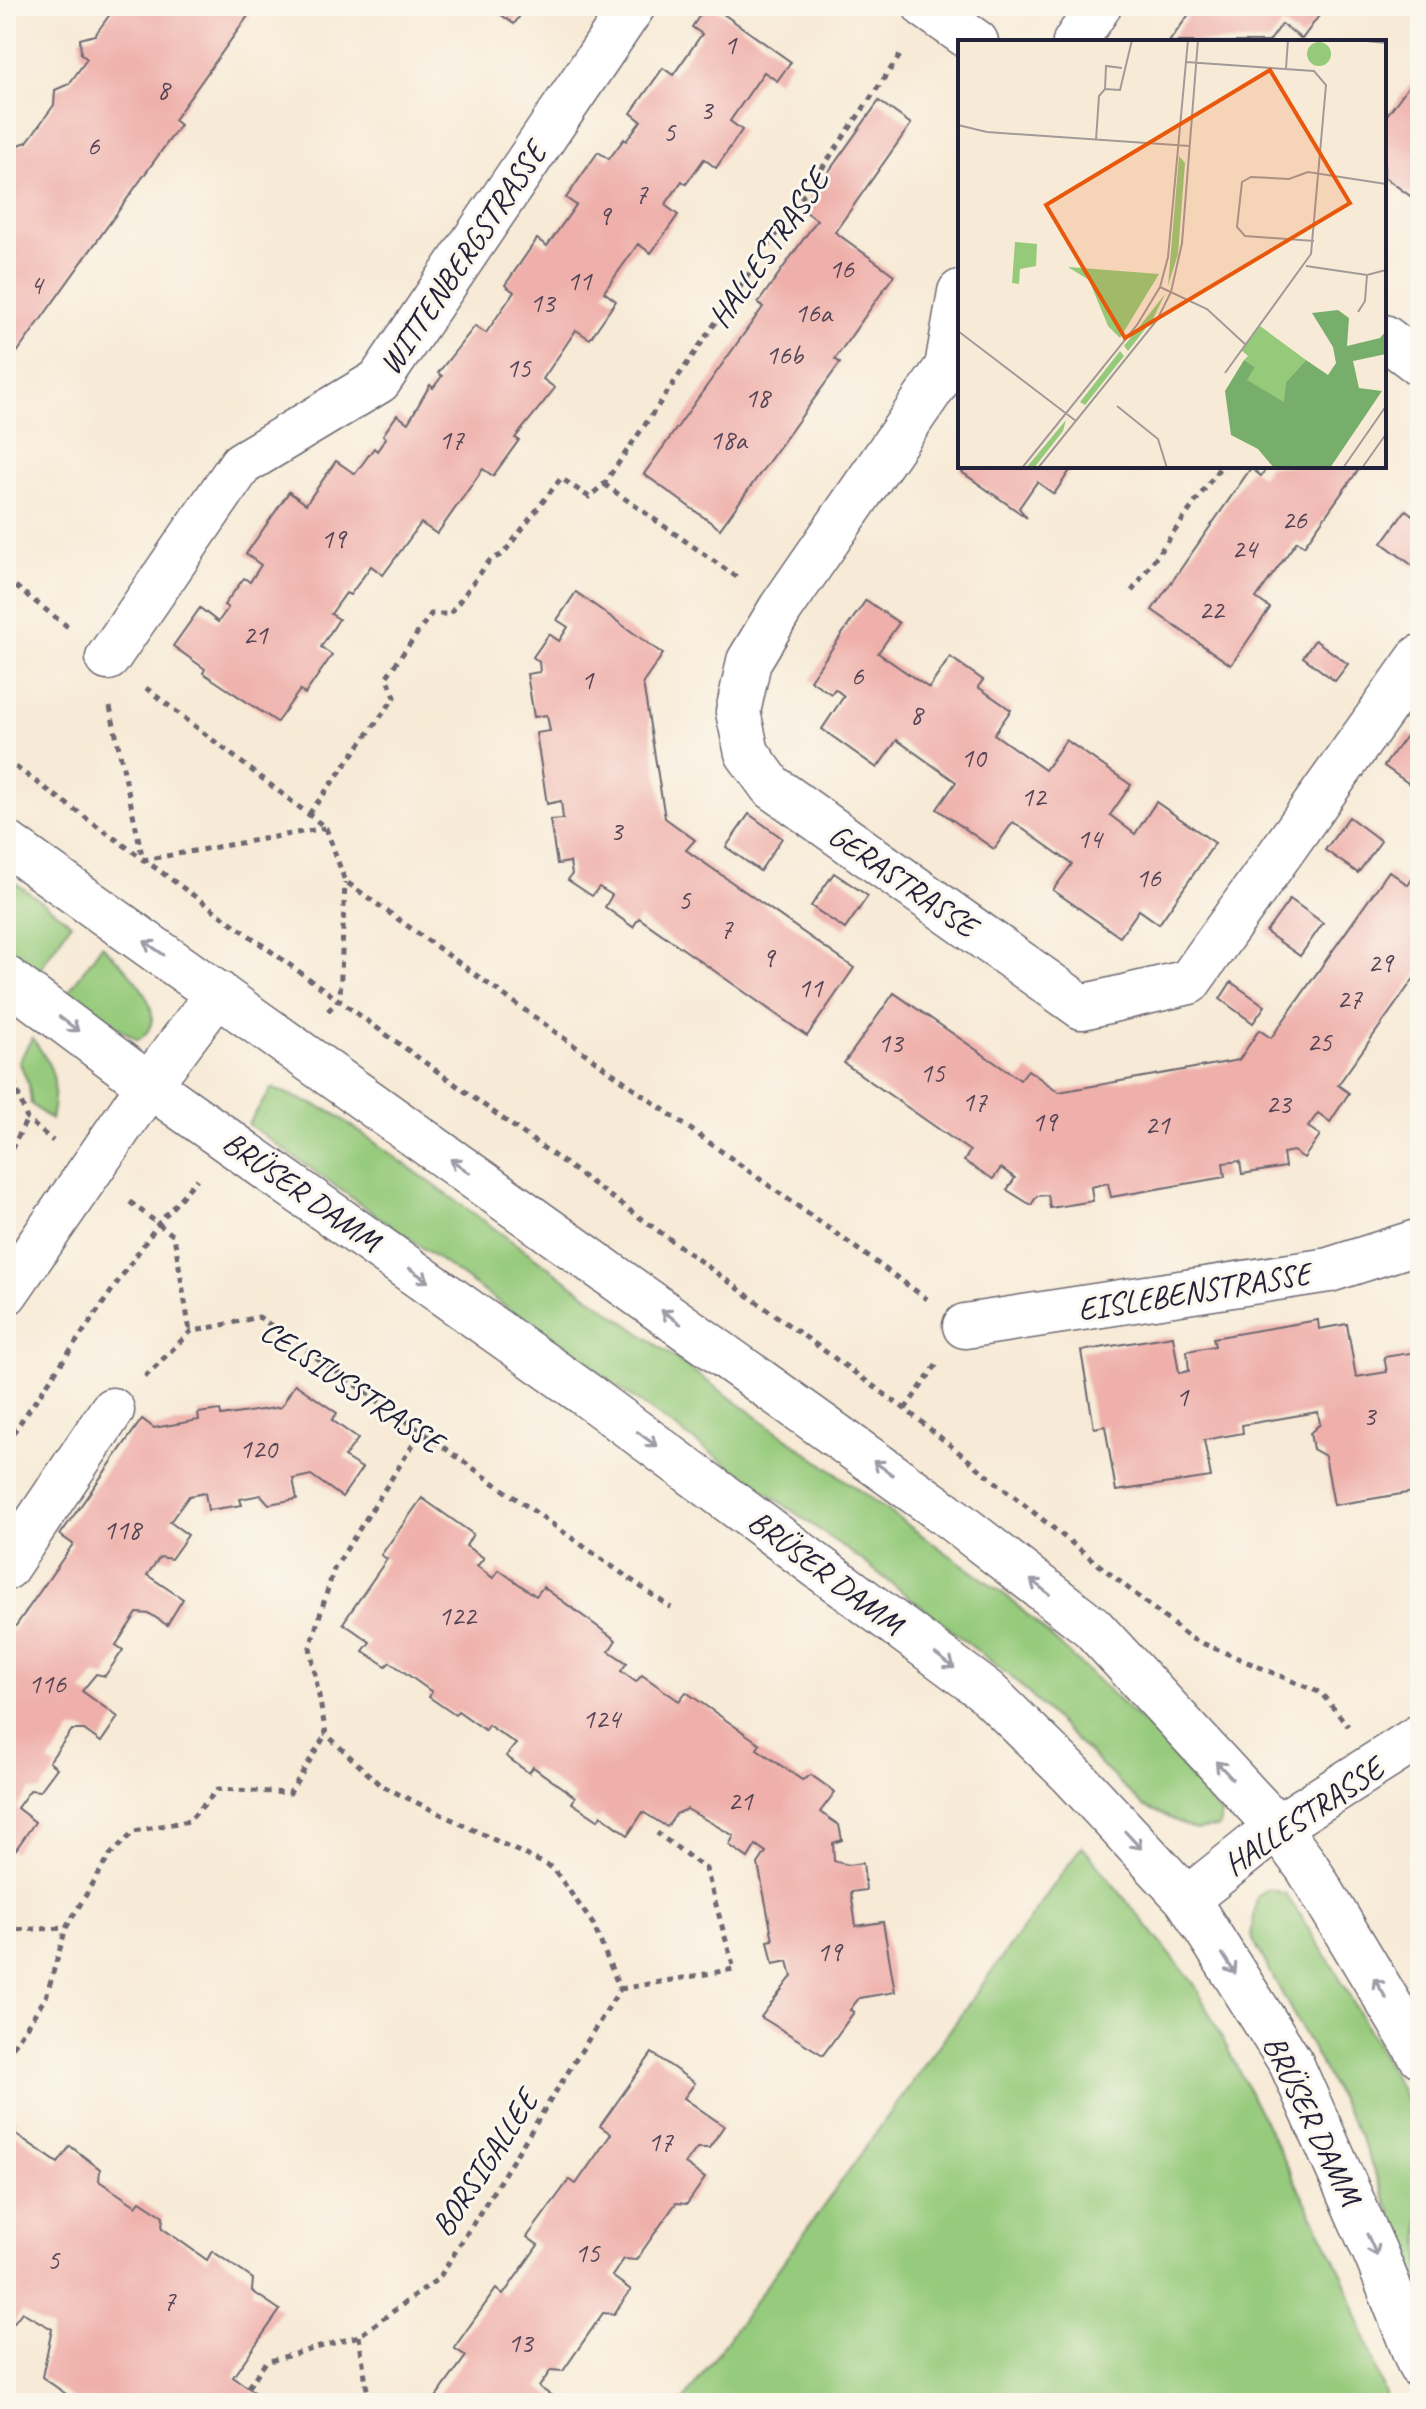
<svg xmlns="http://www.w3.org/2000/svg" width="1426" height="2409" font-family="Caveat,sans-serif">
  <style>
    .green { fill: #96ca7b; stroke: #5c765b; stroke-width: 2 }
    .building { fill: #efb0ab }
    .lines { fill: none; stroke-linecap: round; stroke-linejoin: round }
    .minor-casing { stroke: #6d6871; stroke-width: 47 }
    .path { stroke: #6d6871; stroke-width: 5; stroke-dasharray: 6 6; stroke-linecap: butt }
    .minor { stroke: #fff; stroke-width: 44 }
    .oneway { stroke: #9c9ca7 }
    .labels { text-anchor: middle; stroke-width: 6; stroke-linejoin: round; paint-order: stroke }
    .number-label { font-size: 28px; fill: #554657 }
    .street-label { font-size: 32px; fill: #22223b; stroke: #fbf7ec }
    .inset-road { fill: none; stroke: #a29a98; stroke-width: 2 }
    .view { fill: #e8590c; fill-opacity: 0.15; stroke: #e8590c; stroke-width: 4 }
    .inset-edge { fill: none; stroke: #22223b; stroke-width: 4 }
  </style>
  <rect width="100%" height="100%" fill="#fbf7ec"/>
  <filter id="ink" filterUnits="userSpaceOnUse"><feTurbulence type="fractalNoise" baseFrequency=".0125" numOctaves="2"/><feDisplacementMap in="SourceGraphic" scale="16" xChannelSelector="R" yChannelSelector="G"/><feConvolveMatrix kernelMatrix="1 2 1 2 8 2 1 2 1" color-interpolation-filters="sRGB"/></filter>
  <filter id="wash" filterUnits="userSpaceOnUse"><feTurbulence type="fractalNoise" baseFrequency=".006" numOctaves="4" result="noise"/><feDisplacementMap in="SourceGraphic" scale="32" xChannelSelector="R" yChannelSelector="G"/><feGaussianBlur stdDeviation="1.8" result="paint"/><feColorMatrix in="noise" values="0 0 0 0 0 0 0 0 0 0 0 0 0 0 0 0 0 1.4 0 .05"/><feComposite in="paint" operator="in"/></filter>
  <g filter="url(#wash)">
    <rect width="100%" height="100%" fill="#f7ead6"/>
    <g class="green">
      <polygon points="6,876 71,923 38,972 6,949"/>
      <path d="M 102,945 C 122,965 178,1014 138,1040 L 67,994 Z"/>
      <path d="M 32,1038 C 56,1069 58,1083 51,1120 L 31,1104 L 29,1085 L 19,1061 Z"/>
      <polygon points="272,1088 332,1112 1008,1597 1156,1735 1221,1814 1219,1827 1196,1830 1143,1806 1016,1681 863,1561 248,1124"/>
      <polygon points="1082,1846 1195,1985 1343,2275 1388,2403 682,2403"/>
      <polygon points="1269,1889 1286,1894 1337,1973 1408,2103 1420,2132 1420,2283 1361,2139 1251,1936 1257,1897"/>
    </g>
    <g id="blocks">
      <g class="building">
        <polygon points="116,6 255,6 174,120 180,125 6,368 6,172 13,162 13,147 27,142 54,105 55,90 69,84 87,59 81,54 80,39 95,35"/>
        <polygon points="489,6 527,6 514,24"/>
        <polygon points="706,6 712,6 791,62 777,81 764,72 730,121 742,130 716,168 704,159 686,184 682,181 665,205 678,215 651,253 638,244 604,292 616,301 590,339 576,330 543,379 555,388 515,438 519,440 493,476 483,469 437,534 421,523 383,575 371,566 350,595 346,593 331,614 339,619 321,647 332,655 305,694 300,690 277,722 203,673 205,669 173,646 200,608 218,622 228,608 224,605 244,578 250,582 261,565 246,554 289,492 306,504 336,461 355,474 374,448 377,451 386,438 383,435 397,415 408,423 430,385 433,388 442,376 438,373 475,326 486,333 514,292 505,285 537,239 547,246 576,205 566,198 598,152 609,159 624,139 626,141 641,121 631,113 663,68 673,75 702,34 692,27"/>
        <polygon points="1195,6 1326,6 1302,39 1282,24 1269,42 1169,42"/>
        <polygon points="1411,83 1420,89 1420,203 1384,177 1384,119"/>
        <polygon points="879,101 911,124 835,232 894,275 835,359 840,363 720,529 644,474 763,307 758,303 817,220 802,209"/>
        <polygon points="963,466 1073,466 1054,494 1037,482 1019,508 1027,518 959,470"/>
        <polygon points="1268,466 1361,466 1304,546 1297,541 1256,598 1270,608 1231,665 1152,610 1251,468 1261,476"/>
        <polygon points="1406,510 1420,521 1420,561 1416,568 1382,543"/>
        <polygon points="576,592 663,654 643,683 665,818 695,840 686,850 854,968 807,1036 639,918 633,927 605,907 612,895 599,887 592,896 568,880 572,874 570,862 557,864 550,820 563,819 561,801 547,804 536,733 550,731 547,715 534,717 527,674 540,672 539,662 533,657 549,634 559,641 568,627 557,620"/>
        <polygon points="866,600 899,623 878,653 929,688 950,657 983,680 978,687 1011,710 994,734 1045,770 1066,740 1131,785 1110,815 1135,834 1156,802 1215,843 1159,924 1139,910 1120,937 1053,890 1072,864 1013,822 994,849 937,809 956,782 897,740 877,768 822,729 844,696 835,689 831,694 810,680"/>
        <polygon points="1315,640 1348,664 1335,681 1303,657"/>
        <polygon points="1408,733 1420,741 1418,790 1384,766"/>
        <polygon points="749,814 782,838 760,871 726,847"/>
        <polygon points="1349,817 1381,841 1358,873 1325,850"/>
        <polygon points="1420,867 1420,970 1338,1085 1349,1093 1330,1122 1318,1113 1308,1127 1320,1135 1304,1158 1293,1151 1283,1153 1285,1167 1242,1174 1240,1161 1223,1163 1225,1177 1111,1197 1108,1183 1091,1187 1093,1201 1050,1208 1048,1195 1037,1196 1031,1205 1007,1190 1015,1178 1001,1168 993,1179 964,1161 970,1151 844,1063 894,993 1020,1080 1028,1070 1059,1092 1239,1060 1259,1030 1271,1038 1389,871 1408,885"/>
        <polygon points="834,873 868,896 845,929 811,906"/>
        <polygon points="1290,899 1323,923 1300,956 1266,932"/>
        <polygon points="1231,982 1265,1006 1253,1023 1220,999"/>
        <polygon points="1318,1320 1319,1329 1347,1324 1356,1377 1387,1372 1384,1357 1416,1352 1420,1366 1420,1491 1334,1505 1325,1456 1313,1449 1310,1433 1320,1424 1318,1412 1242,1425 1243,1433 1204,1440 1211,1477 1116,1491 1105,1426 1094,1428 1081,1351 1173,1336 1179,1373 1189,1371 1187,1351 1215,1346 1213,1338"/>
        <polygon points="295,1384 337,1413 332,1420 358,1439 344,1457 362,1468 342,1497 311,1475 293,1479 297,1499 269,1504 261,1495 240,1499 242,1505 208,1510 205,1493 189,1496 170,1522 188,1535 171,1559 160,1557 147,1575 183,1599 167,1625 150,1614 137,1613 116,1645 123,1650 105,1676 96,1674 82,1691 118,1717 101,1742 84,1730 72,1730 49,1762 57,1768 40,1791 30,1790 17,1808 35,1822 14,1852 6,1847 6,1640 73,1544 60,1535 142,1419 154,1428 199,1420 198,1413 220,1410 221,1416 281,1407"/>
        <polygon points="422,1498 473,1534 466,1546 484,1558 477,1566 493,1578 499,1570 536,1596 543,1587 616,1640 609,1651 627,1663 621,1671 636,1682 642,1675 679,1701 686,1692 760,1744 757,1749 802,1780 811,1775 835,1792 820,1812 839,1825 842,1840 833,1843 834,1861 848,1865 863,1863 866,1890 851,1892 856,1926 883,1922 895,1992 859,1998 850,2010 854,2012 823,2055 761,2017 792,1976 788,1961 773,1964 768,1941 773,1940 758,1864 766,1852 756,1845 748,1858 729,1845 734,1836 687,1809 676,1814 667,1827 643,1812 628,1835 601,1815 598,1820 572,1803 575,1797 533,1767 529,1773 506,1756 516,1744 488,1725 485,1730 458,1711 455,1715 429,1697 432,1692 390,1662 386,1666 363,1651 370,1642 343,1623 387,1559 381,1555"/>
        <polygon points="652,2053 695,2083 684,2098 724,2126 709,2148 697,2148 685,2164 705,2178 687,2204 676,2203 636,2260 624,2259 612,2276 631,2290 614,2314 603,2313 563,2371 551,2370 539,2387 558,2400 557,2403 432,2403 466,2356 454,2348 496,2289 503,2295 538,2245 527,2237 569,2180 576,2184 611,2134 600,2126"/>
        <polygon points="6,2113 15,2119 13,2132 58,2163 70,2146 100,2169 99,2181 136,2206 140,2201 163,2216 162,2228 207,2260 212,2251 253,2279 252,2291 280,2310 233,2377 270,2403 79,2403 42,2377 52,2329 22,2312 12,2325 6,2321"/>
      </g>
    </g>
  </g>
  <g filter="url(#ink)">
    <use href="#blocks" fill-opacity="0" stroke="#6d6871" stroke-width="2"/>
    <g class="lines">
      <g class="minor-casing">
        <g id="minor">
          <polyline points="925,6 976,42"/>
          <polyline points="1075,42 1099,6"/>
          <polyline points="960,292 947,367 781,608 749,661 738,712 747,753 771,786 1082,1007 1189,982 1420,657"/>
          <polyline points="1384,337 1420,364"/>
          <polyline points="108,658 241,464 379,381 633,6"/>
          <polyline points="6,843 946,1514 1092,1627 1277,1827 1307,1867 1420,2055"/>
          <polyline points="6,978 149,1085 584,1393 987,1692 1072,1775 1187,1899 1291,2063 1377,2257 1420,2366"/>
          <polyline points="6,1293 149,1085 218,993"/>
          <polyline points="965,1326 1329,1270 1420,1241"/>
          <polyline points="6,1568 112,1410"/>
          <polyline points="1187,1899 1277,1827 1420,1736"/>
        </g>
      </g>
      <g class="path">
        <polyline points="604,484 741,580"/>
        <polyline points="6,579 68,627"/>
        <polyline points="1132,591 1221,466"/>
        <polyline points="146,688 326,828 345,881 927,1299"/>
        <polyline points="110,707 143,860 325,828"/>
        <polyline points="6,760 905,1409 1190,1638 1321,1693 1348,1726"/>
        <polyline points="309,814 395,697 387,676 431,614 450,614 490,560 503,554 561,478 589,497 604,484 903,51"/>
        <polyline points="328,1011 340,998 345,882"/>
        <polyline points="6,1058 27,1119 53,1141"/>
        <polyline points="6,1160 27,1119"/>
        <polyline points="130,1202 174,1236 190,1332"/>
        <polyline points="145,1377 190,1332 259,1317 671,1608"/>
        <polyline points="905,1409 937,1364"/>
        <polyline points="6,1443 158,1224 197,1179"/>
        <polyline points="1410,1802 1420,1813"/>
        <polyline points="6,1930 66,1928"/>
        <polyline points="620,1989 734,1969 706,1869 657,1833"/>
        <polyline points="6,2057 46,1997 66,1928 110,1855 134,1831 189,1821 218,1789 290,1793 326,1734"/>
        <polyline points="359,2336 369,2403"/>
        <polyline points="248,2387 266,2362 359,2336 439,2278 620,1989 593,1924 553,1868 380,1785 326,1734 310,1647 334,1569 421,1432"/>
      </g>
      <use href="#minor" class="minor"/>
    </g>
    <defs><path id="oneway-shaft" d="M-6 0H5M1.5-3L5.5 0L1.5 3" fill="none" stroke-width="1.6" stroke-linecap="round" stroke-linejoin="round" transform="scale(2)"/></defs>
    <g class="oneway">
      <use href="#oneway-shaft" transform="translate(154 948) rotate(-145)"/>
      <use href="#oneway-shaft" transform="translate(69 1024) rotate(37)"/>
      <use href="#oneway-shaft" transform="translate(460 1166) rotate(-144)"/>
      <use href="#oneway-shaft" transform="translate(419 1275) rotate(35)"/>
      <use href="#oneway-shaft" transform="translate(671 1317) rotate(-144)"/>
      <use href="#oneway-shaft" transform="translate(647 1439) rotate(37)"/>
      <use href="#oneway-shaft" transform="translate(883 1468) rotate(-144)"/>
      <use href="#oneway-shaft" transform="translate(1040 1587) rotate(-142)"/>
      <use href="#oneway-shaft" transform="translate(945 1661) rotate(37)"/>
      <use href="#oneway-shaft" transform="translate(1224 1770) rotate(-133)"/>
      <use href="#oneway-shaft" transform="translate(1133 1840) rotate(47)"/>
      <use href="#oneway-shaft" transform="translate(1229 1964) rotate(57)"/>
      <use href="#oneway-shaft" transform="translate(1380 1988) rotate(-121)"/>
      <use href="#oneway-shaft" transform="translate(1372 2245) rotate(66)"/>
    </g>
  </g>
  <g class="labels">
    <g class="number-label">
      <text x="730" y="54">1</text>
      <text x="163" y="99">8</text>
      <text x="706" y="119">3</text>
      <text x="669" y="141">5</text>
      <text x="93" y="155">6</text>
      <text x="641" y="203">7</text>
      <text x="604" y="225">9</text>
      <text x="841" y="278">16</text>
      <text x="579" y="290">11</text>
      <text x="36" y="294">4</text>
      <text x="542" y="312">13</text>
      <text x="813" y="322">16a</text>
      <text x="784" y="364">16b</text>
      <text x="518" y="377">15</text>
      <text x="757" y="407">18</text>
      <text x="451" y="449">17</text>
      <text x="728" y="449">18a</text>
      <text x="1294" y="529">26</text>
      <text x="333" y="548">19</text>
      <text x="1244" y="558">24</text>
      <text x="1211" y="619">22</text>
      <text x="255" y="644">21</text>
      <text x="857" y="685">6</text>
      <text x="587" y="689">1</text>
      <text x="916" y="724">8</text>
      <text x="973" y="767">10</text>
      <text x="1033" y="806">12</text>
      <text x="616" y="840">3</text>
      <text x="1089" y="848">14</text>
      <text x="1148" y="887">16</text>
      <text x="684" y="909">5</text>
      <text x="726" y="938">7</text>
      <text x="768" y="967">9</text>
      <text x="1380" y="972">29</text>
      <text x="810" y="997">11</text>
      <text x="1349" y="1008">27</text>
      <text x="1319" y="1051">25</text>
      <text x="890" y="1052">13</text>
      <text x="932" y="1082">15</text>
      <text x="974" y="1111">17</text>
      <text x="1278" y="1113">23</text>
      <text x="1044" y="1131">19</text>
      <text x="1157" y="1134">21</text>
      <text x="1182" y="1406">1</text>
      <text x="1369" y="1425">3</text>
      <text x="258" y="1458">120</text>
      <text x="122" y="1539">118</text>
      <text x="457" y="1625">122</text>
      <text x="47" y="1693">116</text>
      <text x="601" y="1728">124</text>
      <text x="740" y="1810">21</text>
      <text x="829" y="1961">19</text>
      <text x="660" y="2151">17</text>
      <text x="587" y="2262">15</text>
      <text x="53" y="2269">5</text>
      <text x="169" y="2310">7</text>
      <text x="520" y="2352">13</text>
    </g>
    <g class="street-label">
      <text transform="translate(768 248) rotate(-55)" y="11">HALLESTRASSE</text>
      <text transform="translate(462 258) rotate(-56)" y="11">WITTENBERGSTRASSE</text>
      <text transform="translate(903 880) rotate(35)" y="11">GERASTRASSE</text>
      <text transform="translate(302 1191) rotate(35)" y="11">BRÜSER DAMM</text>
      <text transform="translate(1194 1291) rotate(-9)" y="11">EISLEBENSTRASSE</text>
      <text transform="translate(352 1386) rotate(34)" y="11">CELSIUSSTRASSE</text>
      <text transform="translate(826 1572) rotate(37)" y="11">BRÜSER DAMM</text>
      <text transform="translate(1303 1816) rotate(-34)" y="11">HALLESTRASSE</text>
      <text transform="translate(1313 2120) rotate(64)" y="11">BRÜSER DAMM</text>
      <text transform="translate(484 2163) rotate(-57)" y="11">BORSIGALLEE</text>
    </g>
  </g>
  <g transform="translate(958 40)">
    <rect width="428" height="428" fill="#f7ead6"/>
    <path d="M349 14a12 12 0 1 1 24 0a12 12 0 1 1-24 0ZM 221,116 L 227,123 L 220,214 L 210,246 ZM 57,202 L 79,204 L 78,226 L 62,229 L 61,244 L 54,243 ZM 110,227 L 201,234 L 162,298 L 150,286 L 131,240 ZM 207,254 L 195,279 L 170,311 L 166,306 ZM 302,286 L 348,320 L 328,342 L 327,363 L 288,340 L 297,327 L 286,320 L 290,316 L 283,310 ZM 162,311 L 166,316 L 127,365 L 122,362 ZM 108,380 L 105,391 L 76,428 L 68,428 Z" fill="#96ca7b"/>
    <path d="M 380,270 L 391,278 L 389,306 L 422,298 L 428,291 L 428,314 L 395,321 L 401,348 L 424,351 L 372,428 L 316,428 L 300,409 L 273,395 L 267,351 L 286,320 L 297,327 L 289,340 L 326,362 L 328,342 L 348,320 L 370,335 L 378,323 L 375,307 L 354,273 Z" fill="#78ae6b"/>
    <path class="inset-road" d="M 398,0 L 428,3M 228,22 L 356,31 L 368,45 L 353,214 L 267,333M 328,28 L 330,0M 147,49 L 148,26 L 164,28M 0,85 L 29,92 L 232,106M 138,100 L 141,56 L 147,49 L 162,50 L 174,0M 356,201 L 287,196 L 279,187 L 284,142 L 293,137 L 331,139 L 350,132 L 428,144M 348,226 L 409,235 L 428,230M 202,247 L 249,269 L 288,305M 400,272 L 407,261 L 409,235M 0,291 L 118,381M 159,366 L 200,399 L 209,428M 64,428 L 179,285 L 202,247 L 210,217 L 230,0M 80,428 L 199,280 L 213,252 L 224,203 L 240,0M 385,428 L 428,366M 404,428 L 428,394"/>
    <path class="view" d="M 312,30 L 392,163 L 167,298 L 88,165 Z"/>
    <rect width="428" height="428" class="inset-edge"/>
  </g>
  <rect width="1426" height="2409" fill="none" stroke="#fbf7ec" stroke-width="32"/>
</svg>
